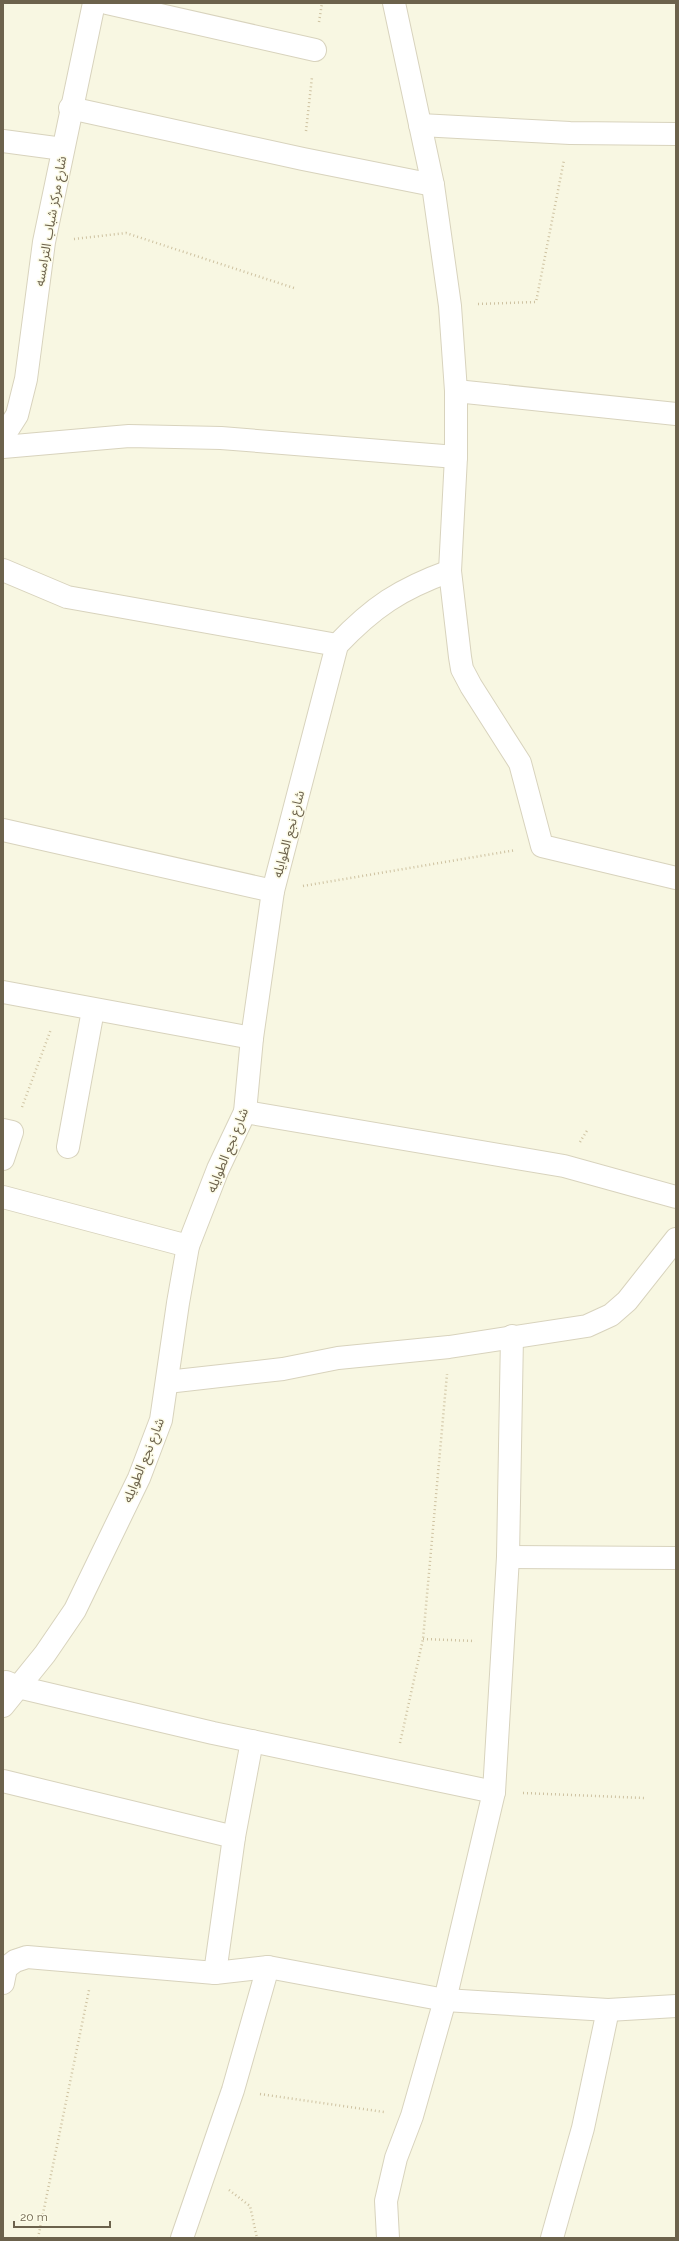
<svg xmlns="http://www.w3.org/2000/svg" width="679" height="2241" font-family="Raleway,'Noto Sans Arabic',sans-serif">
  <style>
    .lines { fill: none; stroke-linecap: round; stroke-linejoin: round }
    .minor-casing { stroke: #d8d3bd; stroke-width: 24 }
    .path { stroke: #cec2a1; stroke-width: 2.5; stroke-dasharray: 1 3; stroke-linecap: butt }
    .minor { stroke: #fff; stroke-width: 22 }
    .labels { text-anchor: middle; stroke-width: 3; stroke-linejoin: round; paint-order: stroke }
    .street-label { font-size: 13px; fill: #6c624c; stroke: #fcfbe7 }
  </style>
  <rect width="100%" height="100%" fill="#f8f7e2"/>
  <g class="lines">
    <g class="minor-casing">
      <g id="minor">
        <polyline points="107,3 315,50"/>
        <polyline points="394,3 433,185 450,306 456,391 456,457 450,571 460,657 462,669 471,686 520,763 542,846 676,878"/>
        <polyline points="70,108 303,159 433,185"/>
        <polyline points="420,125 570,133 676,134"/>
        <polyline points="3,141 63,149"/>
        <polyline points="456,391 676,414"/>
        <polyline points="3,437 17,415 26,379 44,242 94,3"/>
        <polyline points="3,447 129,436 221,438 456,457"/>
        <polyline points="3,570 67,597 337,645"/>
        <polyline points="3,830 273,891"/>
        <polyline points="3,992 252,1038"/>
        <polyline points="245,1112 564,1166 676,1197"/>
        <polyline points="3,1130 12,1132 3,1159"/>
        <polyline points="68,1147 93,1010"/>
        <polyline points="3,1197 188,1246"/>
        <polyline points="167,1382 283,1369 338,1358 449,1347 587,1326 611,1315 627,1301 676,1239"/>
        <polyline points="508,1557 676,1558"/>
        <polyline points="6,1682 18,1687 213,1733 494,1792"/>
        <path d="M 3,1706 L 45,1654 L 75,1610 L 139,1478 L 161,1420 L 178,1303 L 188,1246 L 218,1169 L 245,1112 L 252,1038 L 273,891 L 337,645 C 373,607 400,589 450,571"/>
        <polyline points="3,1781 234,1837 215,1973"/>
        <polyline points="234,1837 252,1741"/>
        <polyline points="3,1983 6,1968 15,1961 27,1957 215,1973 268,1967 445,2000 608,2010 676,2006"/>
        <polyline points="182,2238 233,2090 268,1967"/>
        <polyline points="388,2238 386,2201 396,2158 412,2116 445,2000 494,1792 508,1557 512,1336"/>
        <polyline points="552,2238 583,2128 608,2010"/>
      </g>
    </g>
    <g class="path">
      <polyline points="319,22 322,3"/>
      <polyline points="306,131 312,77"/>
      <polyline points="74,239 126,233 294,288"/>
      <polyline points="478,304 536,302 564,160"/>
      <polyline points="303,886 516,850"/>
      <polyline points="22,1107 51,1029"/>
      <polyline points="580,1142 588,1129"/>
      <polyline points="423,1639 475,1641"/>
      <polyline points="400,1743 423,1639 447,1374"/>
      <polyline points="523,1793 645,1798"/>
      <polyline points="260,2094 384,2112"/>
      <polyline points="229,2190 250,2206 257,2238"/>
      <polyline points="38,2238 89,1990"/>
    </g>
    <use href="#minor" class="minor"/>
  </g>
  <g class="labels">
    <g class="street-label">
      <text transform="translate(50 221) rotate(-80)" y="5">شارع مركز شباب الترامسه</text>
      <text transform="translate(288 834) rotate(-75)" y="5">شارع نجع الطوايله</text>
      <text transform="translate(227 1150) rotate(-68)" y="5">شارع نجع الطوايله</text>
      <text transform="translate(143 1460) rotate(-68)" y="5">شارع نجع الطوايله</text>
    </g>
  </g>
  <rect width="679" height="2241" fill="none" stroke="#6c624c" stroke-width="8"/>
  <path d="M14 2221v6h96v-6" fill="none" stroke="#6c624c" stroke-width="2"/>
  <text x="20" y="2221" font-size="12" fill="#6c624c" stroke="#fcfbe7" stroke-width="3" paint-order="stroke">20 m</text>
</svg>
